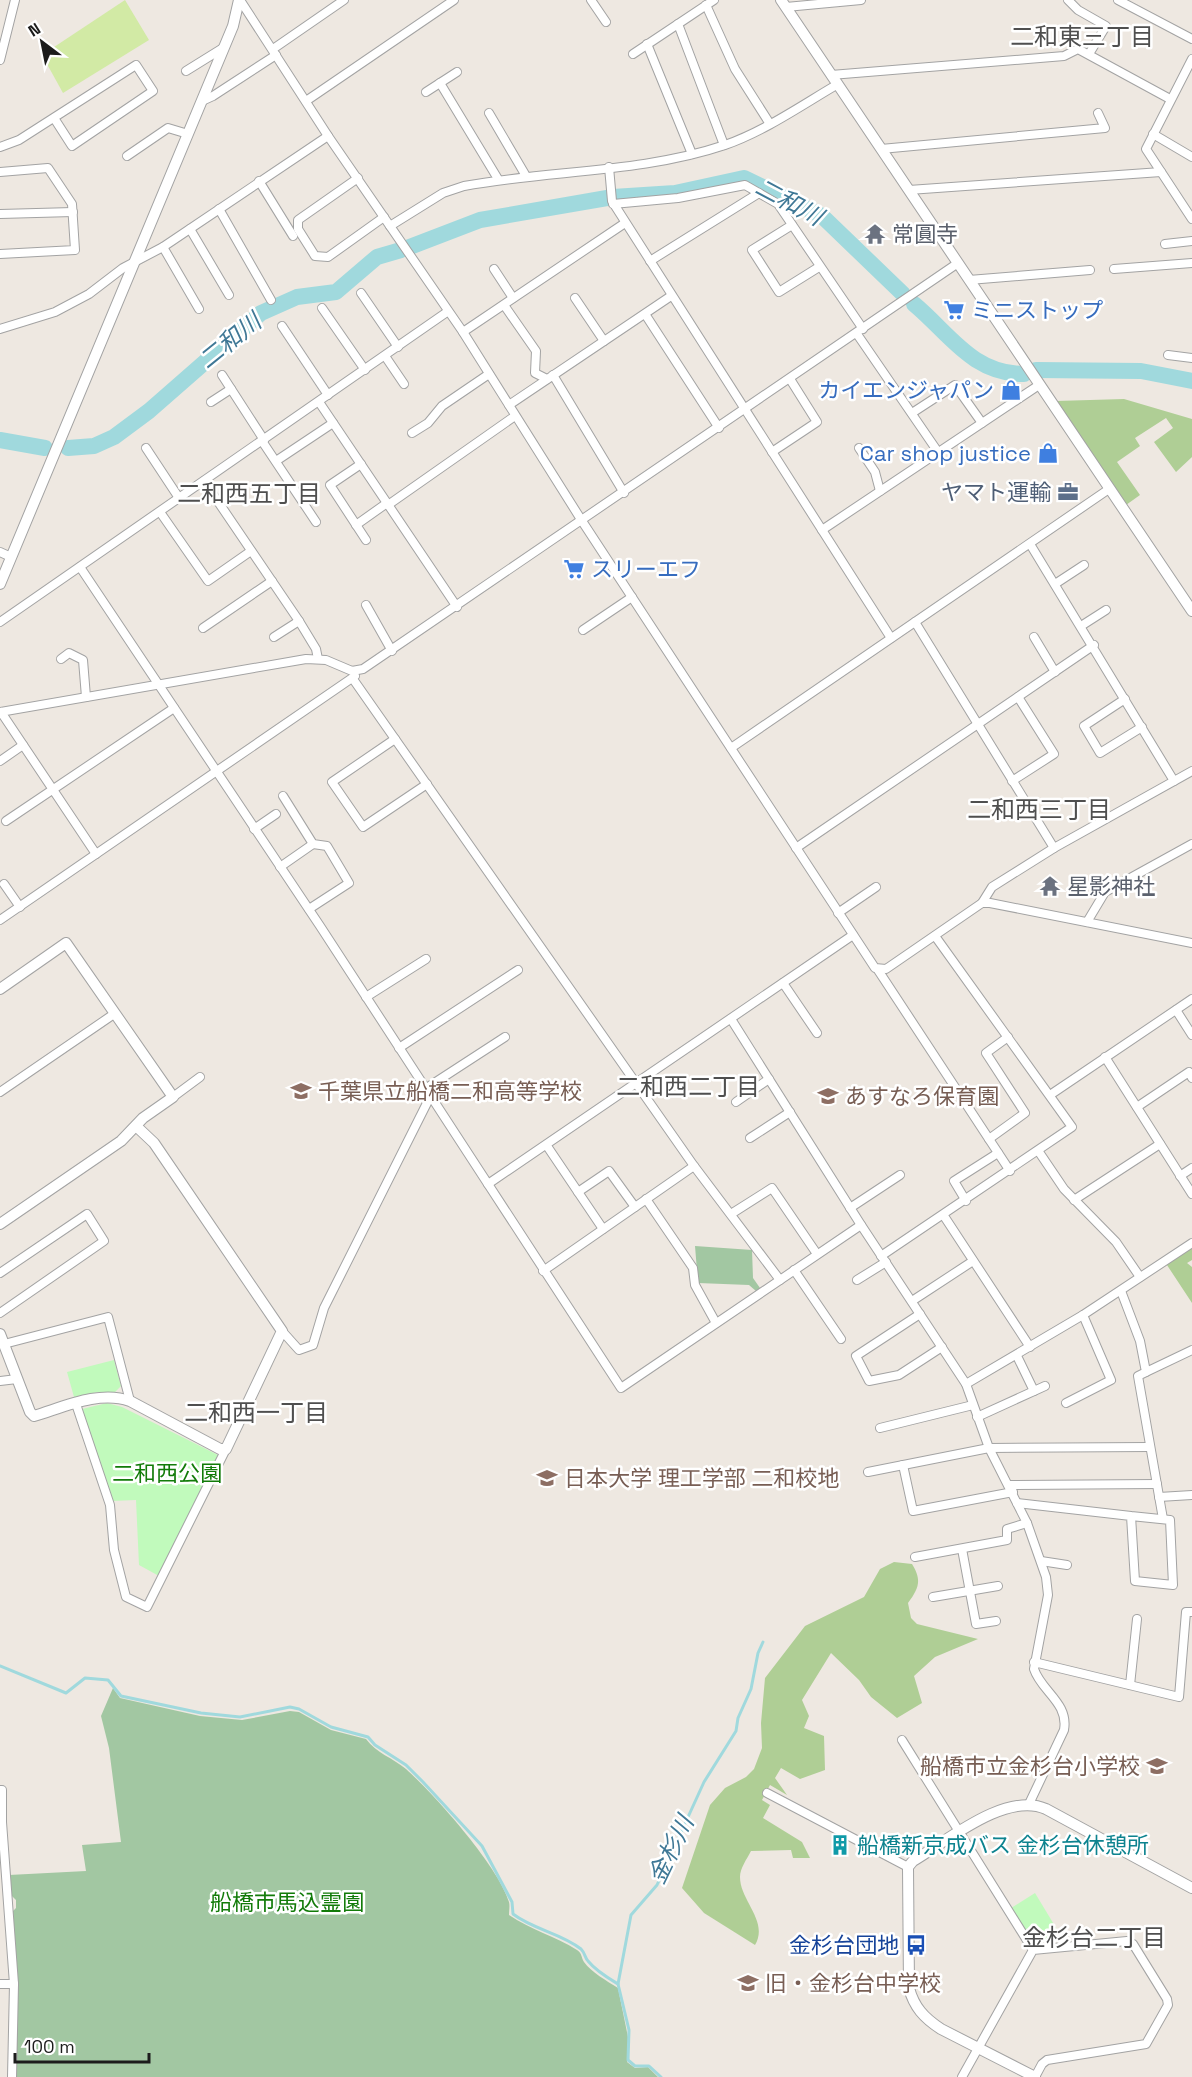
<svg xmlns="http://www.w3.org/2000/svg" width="1192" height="2077" font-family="'Space Grotesk','Noto Sans JP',sans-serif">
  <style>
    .grass { fill: #d2eaa5 }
    .forest { fill: #afce95 }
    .cemetery { fill: #a2c7a2 }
    .park { fill: #c1fabc }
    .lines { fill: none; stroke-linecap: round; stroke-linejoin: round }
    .stream { stroke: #a0d9dd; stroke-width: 3 }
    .river { stroke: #a0d9dd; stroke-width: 16 }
    .minor-casing { stroke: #a3a3a3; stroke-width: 10 }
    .tertiary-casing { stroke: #a3a3a3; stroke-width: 12 }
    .minor { stroke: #fff; stroke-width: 8 }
    .tertiary { stroke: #fff; stroke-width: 10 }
    .labels { text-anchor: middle; stroke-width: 5; stroke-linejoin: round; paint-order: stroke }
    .worship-label { font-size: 22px; fill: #5b616d; stroke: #fff; text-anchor: start }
    .shop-label { font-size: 22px; fill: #366cbe; stroke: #fff; text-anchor: start }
    .service-label { font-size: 22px; fill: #4e5e75; stroke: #fff; text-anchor: end }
    .education-label { font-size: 22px; fill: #785e54; stroke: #fff; text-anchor: start }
    .park-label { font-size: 22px; fill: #127b09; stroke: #fff }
    .culture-label { font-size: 22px; fill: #0d838f; stroke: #fff; text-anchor: start }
    .transit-label { font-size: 22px; fill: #164399; stroke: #fff; text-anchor: end }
    .neighbourhood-label { font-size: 24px; fill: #4f4f4f; stroke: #fff }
    .water-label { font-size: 24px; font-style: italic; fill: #3f7896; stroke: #fff }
  </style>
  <rect width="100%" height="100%" fill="#eee8e1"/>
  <polygon class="grass" points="125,0 149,40 63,93 42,55"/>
  <g class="forest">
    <polygon points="1124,399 1192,419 1192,457 1176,472 1154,442 1173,428 1166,418 1135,438 1140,446 1117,462 1140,495 1126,505 1056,401"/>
    <polygon points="1192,1245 1192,1260 1187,1263 1192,1267 1192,1303 1165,1262"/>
    <path d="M 894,1562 L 912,1564 C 922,1580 919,1588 908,1603 L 911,1618 L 917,1624 L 978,1639 L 935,1657 L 914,1676 L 922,1703 L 897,1718 L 871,1697 L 859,1680 L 831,1653 L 802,1700 L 809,1716 L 804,1728 L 824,1736 L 825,1770 L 800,1779 L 781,1768 L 775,1778 L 787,1795 L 770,1785 L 762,1800 L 770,1805 L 763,1818 L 802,1842 L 810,1858 L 793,1858 L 791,1850 L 751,1851 C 747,1859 740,1868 740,1877 C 740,1901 769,1921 755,1945 L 704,1913 L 682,1888 L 710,1805 L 725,1788 L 746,1777 L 754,1769 L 762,1748 L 761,1723 L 765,1678 L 805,1626 L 864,1597 L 880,1569 Z"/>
  </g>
  <g class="cemetery">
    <polygon points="695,1246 752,1250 753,1278 760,1288 756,1291 749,1285 698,1283"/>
    <path d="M 113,1688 L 120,1698 L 200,1716 L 242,1720 L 290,1711 L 299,1712 L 331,1730 L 366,1739 C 376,1753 393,1758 406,1769 C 434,1794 499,1867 509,1902 C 510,1906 509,1911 509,1915 C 531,1930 555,1936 577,1950 C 582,1953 581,1957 584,1962 C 591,1972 607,1981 618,1988 L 629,2042 L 627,2062 L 635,2068 L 648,2067 L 658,2077 L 14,2077 L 18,1983 L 13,1911 L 16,1908 L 16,1900 L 10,1894 L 9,1875 L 86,1871 L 82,1845 L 121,1842 L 109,1748 L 101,1716 Z"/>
  </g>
  <g class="park">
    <polygon points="114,1360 121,1386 115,1392 98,1392 74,1397 67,1372"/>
    <polygon points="107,1403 122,1407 220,1456 159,1576 139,1565 136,1500 112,1501 82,1409"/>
    <polygon points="1035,1893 1064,1941 1033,1942 1011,1908"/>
  </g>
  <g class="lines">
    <g class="stream">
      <path d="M 0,1666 L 66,1693 L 85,1678 L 108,1680 L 121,1696 L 201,1713 L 240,1717 L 290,1707 L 299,1709 L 331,1727 L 368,1737 L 375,1745 L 406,1765 L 423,1782 L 482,1846 L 512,1902 L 513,1914 C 534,1930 561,1933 581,1949 C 585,1953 585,1958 588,1961 C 596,1971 608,1978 618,1984"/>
      <polyline points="661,2077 649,2066 635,2066 628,2060 629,2030 618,1984 631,1915 657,1885 704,1782 736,1731 738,1718 751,1689 758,1653 763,1642"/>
    </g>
    <g class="river">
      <polyline points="613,197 675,193 744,178 822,216 903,294"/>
      <polyline points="407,248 480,220 607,198"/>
      <path d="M 914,304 C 949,333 972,374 1024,374"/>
      <polyline points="1036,370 1141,371 1192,381"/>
      <polyline points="0,440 45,448"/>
      <polyline points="68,448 94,446 114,437 149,411 261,313 297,297 336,292 377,257 401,250"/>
    </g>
    <g class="minor-casing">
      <g id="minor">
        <polyline points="240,0 328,136 463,332 582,521 875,968 886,969 982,903 990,903 1192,943"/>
        <polyline points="591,0 606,22"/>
        <polyline points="1068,0 1078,10 1106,26 1089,54"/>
        <polyline points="1118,0 1192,39"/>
        <polyline points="706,5 735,69 770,124"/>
        <polyline points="786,7 861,0"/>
        <polyline points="678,24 724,145"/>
        <polyline points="647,44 692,154"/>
        <polyline points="273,49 344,0"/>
        <polyline points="633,54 714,0"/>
        <polyline points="1192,59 1146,149 1192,219"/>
        <polyline points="0,60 15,0"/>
        <polyline points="186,71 223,48"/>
        <polyline points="831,75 1064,56 1078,49 1170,99"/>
        <polyline points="440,83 498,179"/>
        <polyline points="426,92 457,72"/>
        <polyline points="202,101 213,96 276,55"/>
        <polyline points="306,101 454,0"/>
        <polyline points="489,113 526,176"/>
        <polyline points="1153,134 1192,157"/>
        <polyline points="0,147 19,140 136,65 153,91 72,146 54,118"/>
        <polyline points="881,149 1105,128 1098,113"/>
        <polyline points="127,156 168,128 188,134"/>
        <polyline points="609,167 612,201 891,638"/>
        <polyline points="0,172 48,168 72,204 75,250 0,254"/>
        <polyline points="358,178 298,220 298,229 315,256 328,257 384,217"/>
        <polyline points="259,181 293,236"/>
        <polyline points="909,190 1161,172"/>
        <polyline points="613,204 678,198 745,185 778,204 863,329"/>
        <polyline points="219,209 271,300"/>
        <polyline points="0,214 73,212"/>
        <polyline points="792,225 752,250 779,292 819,267"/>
        <path d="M 390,226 L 443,193 L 464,186 C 550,170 642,173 725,145 C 765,131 802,105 838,84"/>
        <polyline points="190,229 229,295"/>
        <polyline points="1165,244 1192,241"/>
        <polyline points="163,247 199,309"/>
        <polyline points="650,261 759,193"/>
        <polyline points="494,269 513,298"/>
        <polyline points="1114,269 1192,263"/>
        <polyline points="969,280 1090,270"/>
        <polyline points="361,293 398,347"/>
        <polyline points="575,298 604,341"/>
        <polyline points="504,305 536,351 535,373 547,379"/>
        <polyline points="322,308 365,370"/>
        <polyline points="645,314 719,428"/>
        <polyline points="282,326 328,395"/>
        <polyline points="0,329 55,312 89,294 123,268 163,247 328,136"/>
        <polyline points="463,332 625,223"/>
        <polyline points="857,334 938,452"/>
        <polyline points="1168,355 1192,358"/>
        <polyline points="385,356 404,384"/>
        <polyline points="222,375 264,440"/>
        <polyline points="553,375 624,493"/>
        <polyline points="211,402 231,389"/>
        <polyline points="319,402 457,607"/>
        <polyline points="509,405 671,296"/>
        <polyline points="912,413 955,385 982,423"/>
        <polyline points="412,433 428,423 442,406 489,374"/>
        <polyline points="262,441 316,522"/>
        <polyline points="146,448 179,498"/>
        <polyline points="859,448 875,472 880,491"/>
        <polyline points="772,452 817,422 790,379"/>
        <polyline points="276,461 333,423"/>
        <polyline points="361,464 330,485 366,540"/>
        <polyline points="204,481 299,621 316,649 318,659"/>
        <polyline points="388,505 515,416"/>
        <polyline points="160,512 208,581 251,551"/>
        <polyline points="356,525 387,503"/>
        <polyline points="822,530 1039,385"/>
        <polyline points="1030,544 1174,781"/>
        <polyline points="0,552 11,557"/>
        <polyline points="80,567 320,926 488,1184 853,935"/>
        <polyline points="1055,584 1084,565"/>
        <polyline points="366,605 392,651"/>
        <polyline points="0,622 447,312"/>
        <polyline points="915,622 1054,848"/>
        <polyline points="1081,626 1106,610"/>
        <polyline points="203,628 272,581"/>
        <polyline points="583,630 632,597"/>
        <polyline points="274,637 299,621"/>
        <polyline points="1034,637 1055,672"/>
        <polyline points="61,659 69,653 83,660 86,697"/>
        <polyline points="353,679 694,1166 780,1280"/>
        <polyline points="1125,699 1084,726 1100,753 1142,727"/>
        <polyline points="0,712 306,659 326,660 352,671 363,669 958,263"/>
        <polyline points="1,712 96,854"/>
        <polyline points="395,739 332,782 363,827 427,784"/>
        <polyline points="731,748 1109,489"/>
        <polyline points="0,761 23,745"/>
        <polyline points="1012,781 1054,754 1018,697"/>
        <polyline points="283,796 313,844 327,846 349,883 309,909"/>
        <polyline points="6,821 174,708"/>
        <polyline points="254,829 276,814"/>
        <polyline points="796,848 1094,645"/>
        <polyline points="280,867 313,844"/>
        <polyline points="4,884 20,907"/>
        <polyline points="982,903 992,887 1054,848 1192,771"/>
        <polyline points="838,913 876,887"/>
        <polyline points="0,920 355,676"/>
        <polyline points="1087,922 1105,892 1192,844"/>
        <polyline points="878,970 1010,1171"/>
        <polyline points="783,983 817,1033"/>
        <polyline points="366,997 426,959"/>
        <polyline points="1176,1010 1192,1035"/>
        <path d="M 731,1019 L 861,1225 L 966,1384 L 989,1448 L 1027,1523 L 1046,1577 L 1048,1595 L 1034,1669 C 1041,1691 1069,1703 1064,1730 L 1029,1804"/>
        <polyline points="399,1048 518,970"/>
        <polyline points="1105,1057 1192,1194"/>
        <polyline points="425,1089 505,1037"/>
        <polyline points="0,1092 114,1014"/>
        <polyline points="1050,1095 1192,999"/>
        <polyline points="173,1097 200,1077"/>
        <polyline points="736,1102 769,1079"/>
        <polyline points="1137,1107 1189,1072 1192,1078"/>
        <polyline points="750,1138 790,1112"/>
        <polyline points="989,1139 1025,1113 986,1053 1008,1037"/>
        <polyline points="547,1146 603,1229"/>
        <polyline points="1039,1152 1064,1189 1116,1242 1140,1277"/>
        <polyline points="1180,1176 1192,1168"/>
        <polyline points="488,1184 621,1388 861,1225"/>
        <polyline points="578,1192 609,1171 635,1207"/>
        <polyline points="646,1199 693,1268 695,1285 716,1323"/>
        <polyline points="1074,1200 1160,1144"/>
        <polyline points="966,1201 954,1181 998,1153"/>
        <polyline points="850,1208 900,1175"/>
        <polyline points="731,1214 772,1188 817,1254"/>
        <polyline points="944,1216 1030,1347"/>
        <polyline points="881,1256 1072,1127 935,936"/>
        <polyline points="794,1270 841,1339"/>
        <polyline points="543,1271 694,1166"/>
        <polyline points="0,1273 87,1214 104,1241 0,1313"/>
        <polyline points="857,1280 886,1262"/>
        <polyline points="1121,1291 1140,1341 1146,1372 1138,1376 1163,1519"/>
        <polyline points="912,1301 973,1261"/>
        <polyline points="920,1314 856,1356 869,1381 899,1375 942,1347"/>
        <polyline points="282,1331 299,1350 313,1345 324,1308 430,1097"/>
        <polyline points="4,1344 108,1317 130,1401"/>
        <polyline points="1017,1356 1034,1391"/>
        <polyline points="1146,1372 1192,1350"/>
        <polyline points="0,1381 17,1379"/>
        <polyline points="966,1384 1083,1315 1192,1243"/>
        <polyline points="1066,1403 1111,1380 1083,1315"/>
        <polyline points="76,1404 110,1505 114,1550 126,1597 147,1607 226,1449"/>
        <polyline points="977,1417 1045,1386"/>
        <polyline points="880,1428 973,1405"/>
        <polyline points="903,1465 913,1511 1013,1492"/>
        <polyline points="868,1472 989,1448 1150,1447"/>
        <polyline points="1009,1485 1157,1484"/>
        <polyline points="1159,1497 1192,1495"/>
        <polyline points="1017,1503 1131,1516 1135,1581 1173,1585 1170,1520 1131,1516"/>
        <polyline points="962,1549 976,1624 996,1621"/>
        <polyline points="915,1557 1007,1540 1007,1529 1027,1523"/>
        <polyline points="1041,1561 1067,1565"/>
        <polyline points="933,1597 998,1586"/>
        <polyline points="1034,1662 1179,1697 1186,1612 1192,1612"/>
        <polyline points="1130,1685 1137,1619"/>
        <polyline points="902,1740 1033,1950"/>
        <polyline points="0,1790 2,1790 2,1822 14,1984 12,2077"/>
        <polyline points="767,1793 908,1867"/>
        <polyline points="0,1984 14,1984"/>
        <polyline points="962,2077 1033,1950 1127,1941 1133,1944 1167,1999 1168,2005 1146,2044 1047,2060 1042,2064 1035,2077"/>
      </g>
    </g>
    <g class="tertiary-casing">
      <g id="tertiary">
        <polyline points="781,0 1192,611"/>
        <polyline points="0,584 233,26 239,0"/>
        <polyline points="0,989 66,943 173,1097 143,1118 121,1141 0,1224"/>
        <path d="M 0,1334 L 30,1412 L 34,1416 C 64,1407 99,1390 130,1401 L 220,1449 L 226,1449 L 282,1331 L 154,1143 L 136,1126"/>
        <path d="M 1035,2077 L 941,2029 C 924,2018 914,2007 909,1988 L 908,1867 L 913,1861 C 947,1841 1006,1791 1046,1809 L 1192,1888"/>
      </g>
    </g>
    <use href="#minor" class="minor"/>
    <use href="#tertiary" class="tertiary"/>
  </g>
  <defs>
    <g id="temple-bare" transform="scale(1.62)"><path d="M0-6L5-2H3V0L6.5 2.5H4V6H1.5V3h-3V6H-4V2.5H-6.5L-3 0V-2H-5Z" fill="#6b7280" stroke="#fff" stroke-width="2.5" paint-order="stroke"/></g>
    <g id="supermarket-bare" transform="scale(1.62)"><path d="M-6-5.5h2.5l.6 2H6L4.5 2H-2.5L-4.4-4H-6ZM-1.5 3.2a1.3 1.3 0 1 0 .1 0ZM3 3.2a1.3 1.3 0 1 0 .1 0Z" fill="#3f7fe0" stroke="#fff" stroke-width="2.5" paint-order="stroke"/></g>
    <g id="shop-bare" transform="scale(1.62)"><path d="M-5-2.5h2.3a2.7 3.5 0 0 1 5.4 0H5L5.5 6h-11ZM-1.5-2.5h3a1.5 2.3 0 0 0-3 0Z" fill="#3f7fe0" stroke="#fff" stroke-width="2.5" paint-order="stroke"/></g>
    <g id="office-bare" transform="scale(1.62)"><path d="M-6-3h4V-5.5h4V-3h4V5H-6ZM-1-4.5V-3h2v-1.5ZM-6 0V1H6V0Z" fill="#5c6f8a" stroke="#fff" stroke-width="2.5" paint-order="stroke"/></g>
    <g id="school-bare" transform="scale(1.62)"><path d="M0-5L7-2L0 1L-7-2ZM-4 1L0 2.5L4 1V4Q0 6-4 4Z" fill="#8d6e63" stroke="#fff" stroke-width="2.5" paint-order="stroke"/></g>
    <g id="university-bare" transform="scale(1.62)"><path d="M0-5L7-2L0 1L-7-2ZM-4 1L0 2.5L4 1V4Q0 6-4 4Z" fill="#8d6e63" stroke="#fff" stroke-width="2.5" paint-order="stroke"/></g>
    <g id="building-bare" transform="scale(1.62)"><path d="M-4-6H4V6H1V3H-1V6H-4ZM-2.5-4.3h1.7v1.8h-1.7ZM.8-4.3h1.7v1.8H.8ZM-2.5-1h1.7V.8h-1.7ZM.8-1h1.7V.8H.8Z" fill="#0f9aa8" stroke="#fff" stroke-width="2.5" paint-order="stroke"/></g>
    <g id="bus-bare" transform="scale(1.62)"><path d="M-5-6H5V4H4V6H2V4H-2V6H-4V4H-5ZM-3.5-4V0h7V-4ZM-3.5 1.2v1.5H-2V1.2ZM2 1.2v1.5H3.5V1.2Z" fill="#1a4fb4" stroke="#fff" stroke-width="2.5" paint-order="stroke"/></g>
  </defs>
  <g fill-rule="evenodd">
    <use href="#temple-bare" x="875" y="234"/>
    <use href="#supermarket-bare" x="954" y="310"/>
    <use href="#shop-bare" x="1011" y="390"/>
    <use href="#shop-bare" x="1048" y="453"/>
    <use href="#office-bare" x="1068" y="492"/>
    <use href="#supermarket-bare" x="574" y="569"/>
    <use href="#temple-bare" x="1050" y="886"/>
    <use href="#school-bare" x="301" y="1091"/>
    <use href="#school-bare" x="828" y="1096"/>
    <use href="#university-bare" x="547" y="1478"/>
    <use href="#school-bare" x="1157" y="1766"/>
    <use href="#building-bare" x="840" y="1845"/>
    <use href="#bus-bare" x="916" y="1945"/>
    <use href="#school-bare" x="748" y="1983"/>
  </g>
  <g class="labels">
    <g class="worship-label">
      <text x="892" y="242">常圓寺</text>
      <text x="1067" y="894">星影神社</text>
    </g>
    <g class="shop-label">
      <text x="971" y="318">ミニストップ</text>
      <text x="994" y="398" text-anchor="end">カイエンジャパン</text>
      <text x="1031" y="461" text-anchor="end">Car shop justice</text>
      <text x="591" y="577">スリーエフ</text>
    </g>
    <g class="service-label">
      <text x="1051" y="500">ヤマト運輸</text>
    </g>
    <g class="education-label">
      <text x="318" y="1099">千葉県立船橋二和高等学校</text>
      <text x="845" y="1104">あすなろ保育園</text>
      <text x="564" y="1486">日本大学 理工学部 二和校地</text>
      <text x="1140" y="1774" text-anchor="end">船橋市立金杉台小学校</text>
      <text x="765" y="1991">旧・金杉台中学校</text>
    </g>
    <g class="park-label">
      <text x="167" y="1481">二和西公園</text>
      <text x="287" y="1910">船橋市馬込霊園</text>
    </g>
    <g class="culture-label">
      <text x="857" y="1853">船橋新京成バス 金杉台休憩所</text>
    </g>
    <g class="transit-label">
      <text x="899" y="1953">金杉台団地</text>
    </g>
    <g class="neighbourhood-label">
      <text x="1082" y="45">二和東三丁目</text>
      <text x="249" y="502">二和西五丁目</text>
      <text x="1039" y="818">二和西三丁目</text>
      <text x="688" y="1095">二和西二丁目</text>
      <text x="256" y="1421">二和西一丁目</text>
      <text x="1094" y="1946">金杉台二丁目</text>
    </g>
    <g class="water-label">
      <text transform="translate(789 202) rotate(28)" y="8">二和川</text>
      <text transform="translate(230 341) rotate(-39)" y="8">二和川</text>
      <text transform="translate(671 1850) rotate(-64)" y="8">金杉川</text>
    </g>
  </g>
  <g transform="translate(42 42) rotate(328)" stroke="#ffffff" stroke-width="4.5" paint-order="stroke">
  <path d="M0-4.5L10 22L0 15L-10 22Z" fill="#1c1c1c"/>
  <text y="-9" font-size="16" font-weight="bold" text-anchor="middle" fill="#1c1c1c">N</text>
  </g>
  <path d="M15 2053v9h134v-9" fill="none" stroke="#1c1c1c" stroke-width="3"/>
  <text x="24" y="2053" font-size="18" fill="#1c1c1c" stroke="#ffffff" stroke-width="4.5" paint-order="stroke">100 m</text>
</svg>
